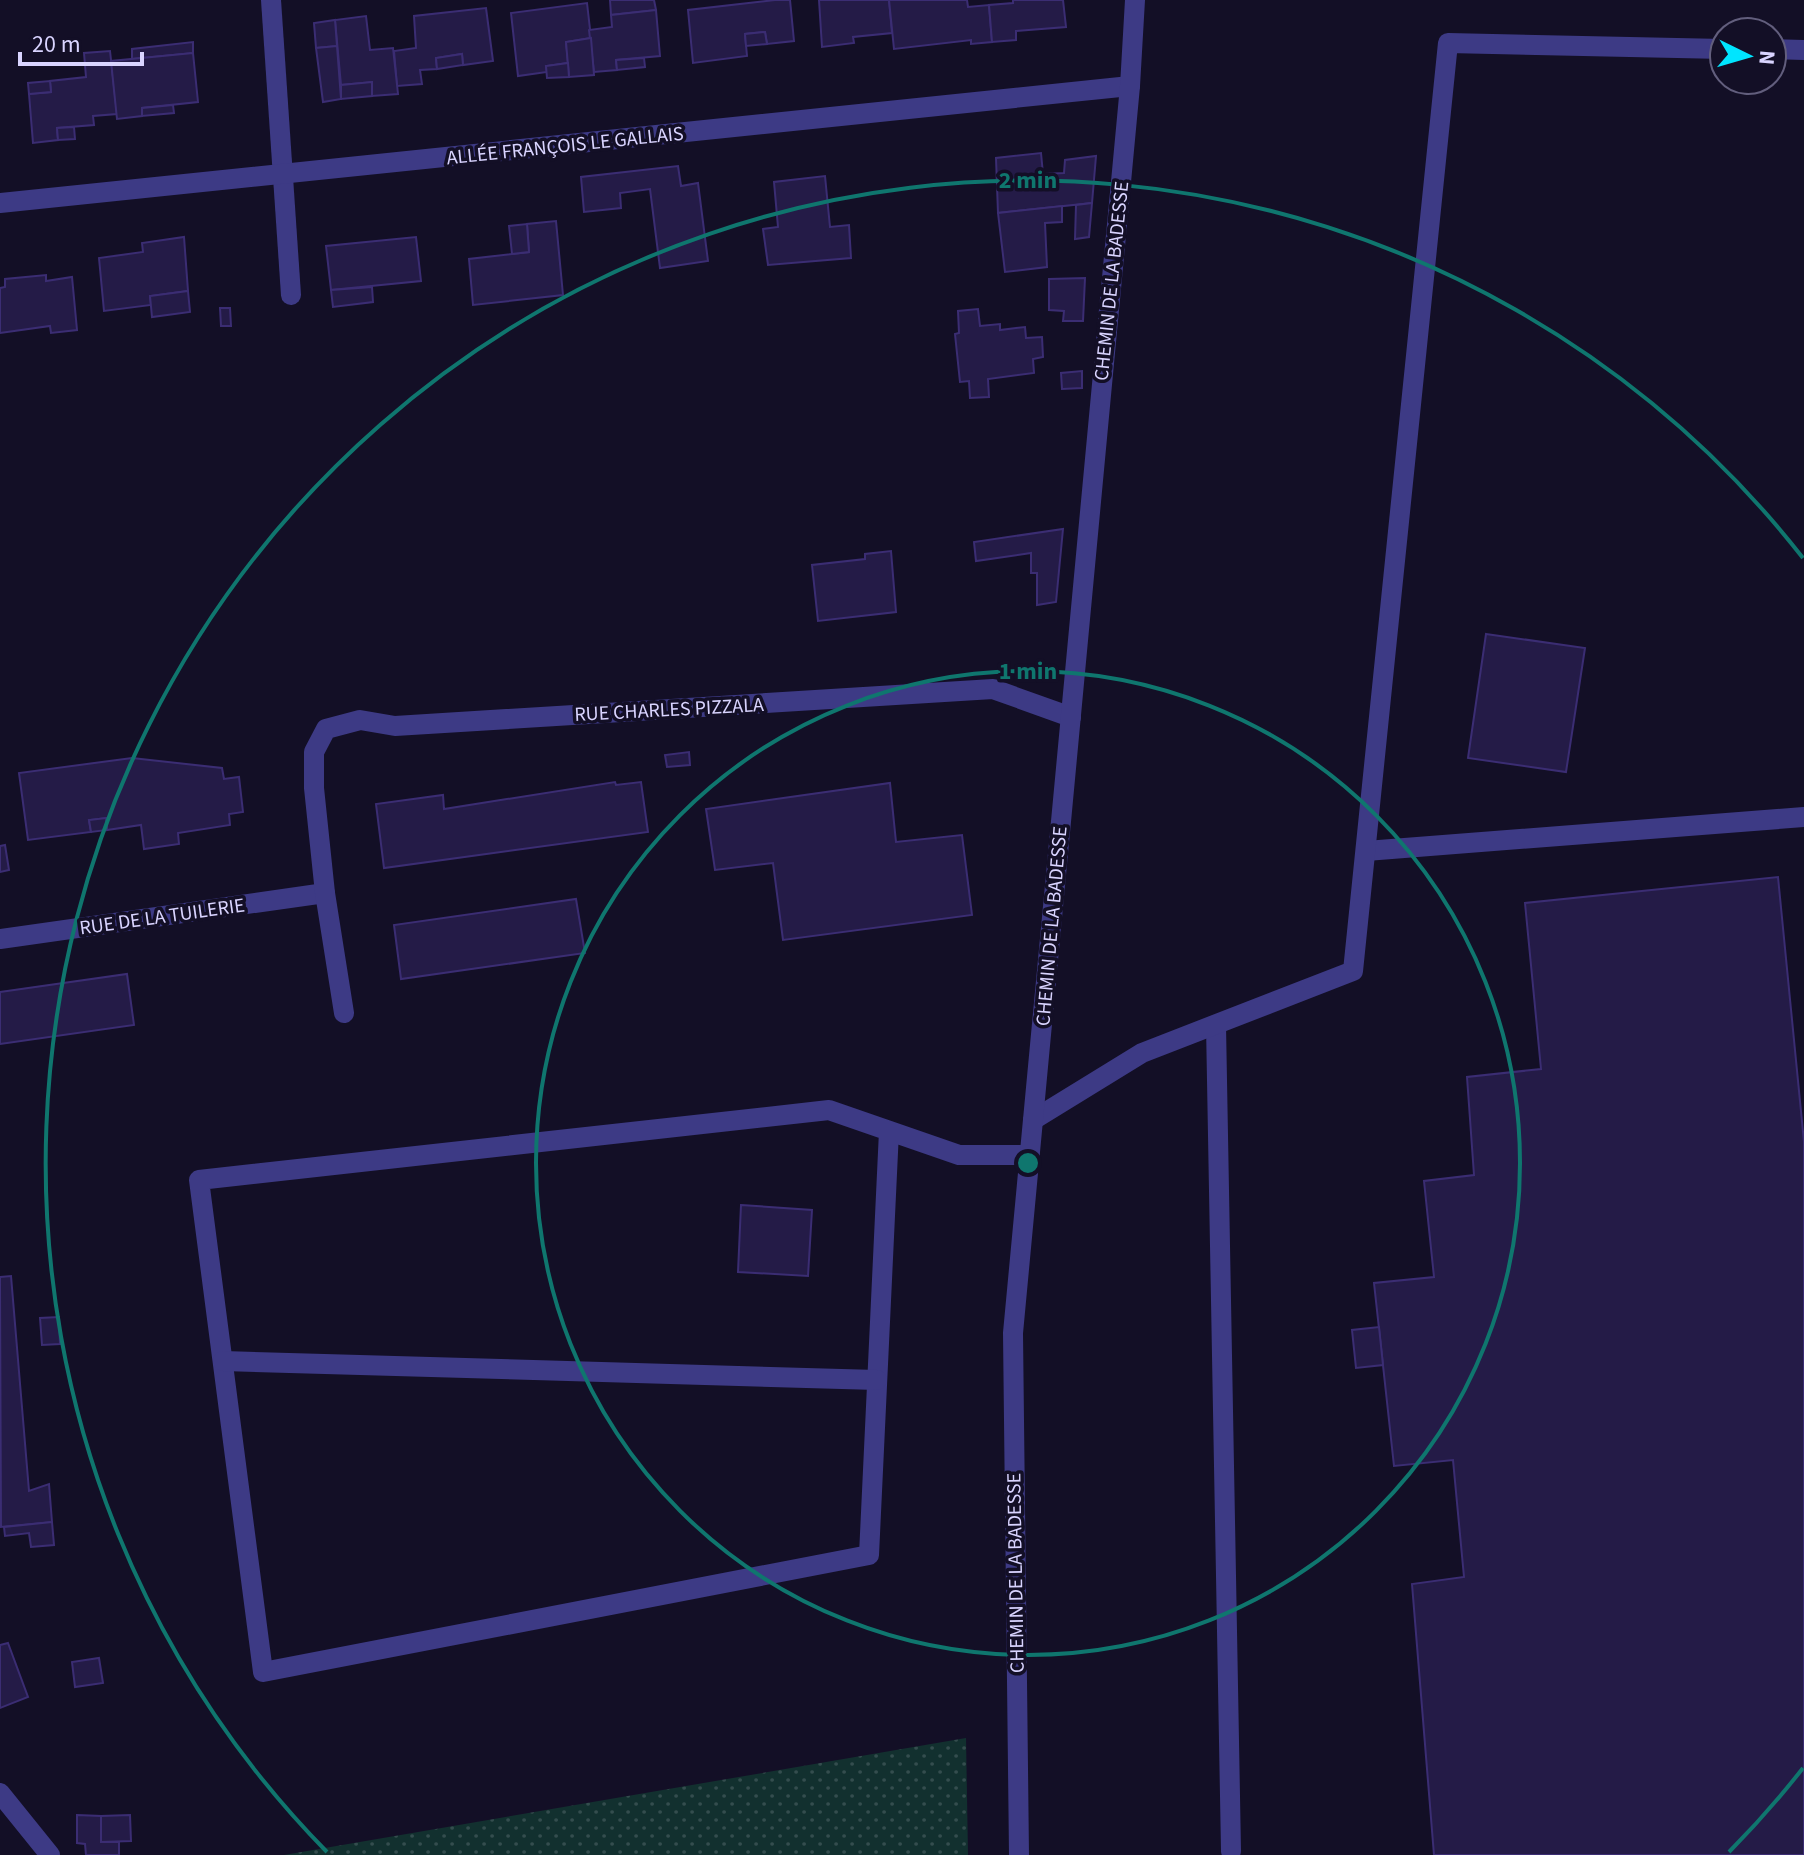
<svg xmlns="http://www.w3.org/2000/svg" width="1804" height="1855" font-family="'Source Sans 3',sans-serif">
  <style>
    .grass { fill: url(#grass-dots) }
    .building { fill: #241b47; stroke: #3b2d73; stroke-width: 2 }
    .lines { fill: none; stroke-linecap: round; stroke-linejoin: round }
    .lane { stroke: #3d3a85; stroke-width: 20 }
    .street { stroke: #3d3a85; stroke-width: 20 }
    .ring { fill: none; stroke: #0f766e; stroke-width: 4 }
    .labels { text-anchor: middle; stroke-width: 7; stroke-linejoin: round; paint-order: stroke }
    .street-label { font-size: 20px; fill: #d9d4ff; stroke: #130f26 }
    .centre { fill: #0f766e; stroke: #130f26; stroke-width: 4 }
    .ring-label { font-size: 24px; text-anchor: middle; font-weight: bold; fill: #0f766e; stroke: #130f26; stroke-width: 7; stroke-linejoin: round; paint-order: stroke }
  </style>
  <defs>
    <pattern id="grass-dots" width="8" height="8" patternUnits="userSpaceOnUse" patternTransform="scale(2)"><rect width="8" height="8" fill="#12302f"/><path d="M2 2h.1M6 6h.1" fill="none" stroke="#344d4e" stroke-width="1.8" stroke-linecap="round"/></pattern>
  </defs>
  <rect width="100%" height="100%" fill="#130f26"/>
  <polygon class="grass" points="966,1738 968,1855 284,1855"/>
  <g class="building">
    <polygon points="610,0 654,0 656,10 611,15"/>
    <polygon points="775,0 790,0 794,41 767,44 765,32 745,34 747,56 693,63 688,10"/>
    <polygon points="819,0 889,0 892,33 853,37 854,43 822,47"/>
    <polygon points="889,0 967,0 968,7 989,5 992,42 971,44 971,40 894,49"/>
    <polygon points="1013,0 1063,0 1066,27 1016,31 1016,40 992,42 989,5 1013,3"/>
    <polygon points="587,3 591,38 566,42 568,63 546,66 547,72 518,76 511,13"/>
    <polygon points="486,8 493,61 463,65 462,54 436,58 437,69 420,70 422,84 397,86 394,51 416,48 414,16"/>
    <polygon points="656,10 660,56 616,60 617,70 594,72 589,30 612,27 611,15"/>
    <polygon points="366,16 370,50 393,48 398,94 372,96 372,82 341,85 335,20"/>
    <polygon points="335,20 337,46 316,48 314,23"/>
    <polygon points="765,32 767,44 746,46 745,34"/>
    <polygon points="591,38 594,75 569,77 566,42"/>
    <polygon points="193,42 193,53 132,59 132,49"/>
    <polygon points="337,46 341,99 323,102 316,48"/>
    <polygon points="110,51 117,114 93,116 94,125 57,128 58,140 33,143 29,94 51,92 50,81 86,77 84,53"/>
    <polygon points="193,53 198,102 142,108 142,116 117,119 111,61"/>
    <polygon points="462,54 463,65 437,69 436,58"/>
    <polygon points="644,58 645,67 617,70 616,60"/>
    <polygon points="568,63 569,77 547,78 546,66"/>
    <polygon points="50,81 51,92 29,94 28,83"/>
    <polygon points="372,82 372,96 341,99 341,85"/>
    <polygon points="173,105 174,113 142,116 142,108"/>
    <polygon points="74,127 75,139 58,140 57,128"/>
    <polygon points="1041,153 1043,174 1064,173 1065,160 1096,156 1092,203 998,213 996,158"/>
    <polygon points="678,166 681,186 698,183 708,261 660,268 650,189 620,193 621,208 584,212 581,177"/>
    <polygon points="825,176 830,227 849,225 851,258 768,265 763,229 778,227 774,182"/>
    <polygon points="1092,203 1089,237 1075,239 1076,205"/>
    <polygon points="1062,206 1062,222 1045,223 1047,267 1005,272 998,213"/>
    <polygon points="556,221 563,295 473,305 469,259 529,252 527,224"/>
    <polygon points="527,224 529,252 512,254 509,226"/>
    <polygon points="184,237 188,291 150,296 151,305 104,311 99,258 143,252 142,243"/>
    <polygon points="416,237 421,281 331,290 326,246"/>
    <polygon points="46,275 46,281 72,277 77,330 51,333 50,326 0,333 0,288 5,287 5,279"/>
    <polygon points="1085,278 1083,321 1063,321 1064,311 1049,310 1049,279"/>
    <polygon points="372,287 373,302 333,307 331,290"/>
    <polygon points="188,291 190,312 152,317 150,296"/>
    <polygon points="220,308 230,308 231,326 221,326"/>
    <polygon points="978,309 980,326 1000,324 1000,330 1025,327 1026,338 1042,337 1043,357 1033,359 1034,373 988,379 989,397 970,398 969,381 960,382 955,334 959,333 958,311"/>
    <polygon points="1082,371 1082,388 1062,389 1061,373"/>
    <polygon points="1063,529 1056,602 1037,605 1037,573 1031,573 1031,553 976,561 974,542"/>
    <polygon points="891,551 896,612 818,621 812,565 865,559 865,554"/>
    <polygon points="1486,634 1585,648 1566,772 1468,758"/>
    <polygon points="689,752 690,765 667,767 665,755"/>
    <polygon points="132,758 222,768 224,779 239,777 243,812 229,814 230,825 178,833 179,844 144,849 141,825 107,830 106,818 89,820 91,832 28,840 19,773"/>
    <polygon points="615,782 616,785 641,782 648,832 384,868 376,804 443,795 444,809"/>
    <polygon points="890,783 896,842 962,835 972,915 783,940 773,863 715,870 706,809"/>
    <polygon points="106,818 107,830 91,832 89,820"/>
    <polygon points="5,845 9,870 0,872 0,846"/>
    <polygon points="1778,877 1804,1142 1804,1855 1434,1855 1412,1584 1464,1577 1453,1460 1394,1466 1374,1283 1434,1277 1424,1181 1474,1175 1467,1077 1541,1069 1525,903"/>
    <polygon points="576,899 585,953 401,979 394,925"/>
    <polygon points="127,974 134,1025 0,1044 0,992"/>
    <polygon points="741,1205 812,1210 808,1276 738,1272"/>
    <polygon points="11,1276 29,1491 49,1484 52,1522 1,1527 0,1284 0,1277"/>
    <polygon points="59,1317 60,1344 42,1345 40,1318"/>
    <polygon points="1379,1327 1383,1365 1356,1368 1352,1330"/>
    <polygon points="52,1522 54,1545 31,1547 29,1533 5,1536 4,1527"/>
    <polygon points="8,1643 28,1697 0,1708 0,1645"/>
    <polygon points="99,1658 103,1683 75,1687 72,1662"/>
    <polygon points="77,1815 101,1816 101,1842 119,1842 119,1855 86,1855 85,1844 77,1843"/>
    <polygon points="130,1815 131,1841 101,1842 101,1816"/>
  </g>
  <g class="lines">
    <g class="lane">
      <polyline points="1772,49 1804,50"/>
      <polyline points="1366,851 1804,817"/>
      <polyline points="1216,1025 1231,1851"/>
      <polyline points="1033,1120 1142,1053 1353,971 1448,43 1724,49"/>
      <polyline points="889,1131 869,1555 263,1672 199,1180 829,1110 959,1155 1030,1155"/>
      <polyline points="223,1361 877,1380"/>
    </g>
    <g class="street">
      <polyline points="271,0 291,295"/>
      <polyline points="0,203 1130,86"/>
      <polyline points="0,939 325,893"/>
      <polyline points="344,1013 325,893 314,788 314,752 326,729 360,720 395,726 993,689 1071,717"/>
      <polyline points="0,1793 50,1855"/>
      <polyline points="1019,1855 1013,1333 1130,86 1135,0"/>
    </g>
  </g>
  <g class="ring">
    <circle cx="1028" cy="1163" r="492"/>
    <path d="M1803 1768A983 983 0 0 1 1729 1852M327 1852A983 983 0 1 1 1803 558"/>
  </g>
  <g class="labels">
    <g class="street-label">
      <text transform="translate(565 145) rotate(-6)" y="7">ALLÉE FRANÇOIS LE GALLAIS</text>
      <text transform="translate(1111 281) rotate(-84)" y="7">CHEMIN DE LA BADESSE</text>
      <text transform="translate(669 709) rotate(-3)" y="7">RUE CHARLES PIZZALA</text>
      <text transform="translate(162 916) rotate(-8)" y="7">RUE DE LA TUILERIE</text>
      <text transform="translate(1051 926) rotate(-85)" y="7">CHEMIN DE LA BADESSE</text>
      <text transform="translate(1015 1573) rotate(-91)" y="7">CHEMIN DE LA BADESSE</text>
    </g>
  </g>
  <circle cx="1028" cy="1163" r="12" class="centre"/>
  <g class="ring-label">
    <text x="1028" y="188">2 min</text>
    <text x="1028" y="679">1 min</text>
  </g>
  <g transform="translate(1748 56) rotate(95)"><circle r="38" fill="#130f26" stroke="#625e7d" stroke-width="2"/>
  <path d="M0-6L14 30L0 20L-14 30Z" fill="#00e5ff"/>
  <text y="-12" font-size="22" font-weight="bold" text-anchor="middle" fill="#d9d4ff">N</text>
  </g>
  <path d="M20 52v12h122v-12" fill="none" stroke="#d9d4ff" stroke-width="4"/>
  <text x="32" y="52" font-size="24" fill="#d9d4ff" stroke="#130f26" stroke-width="6" paint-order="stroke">20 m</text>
</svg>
